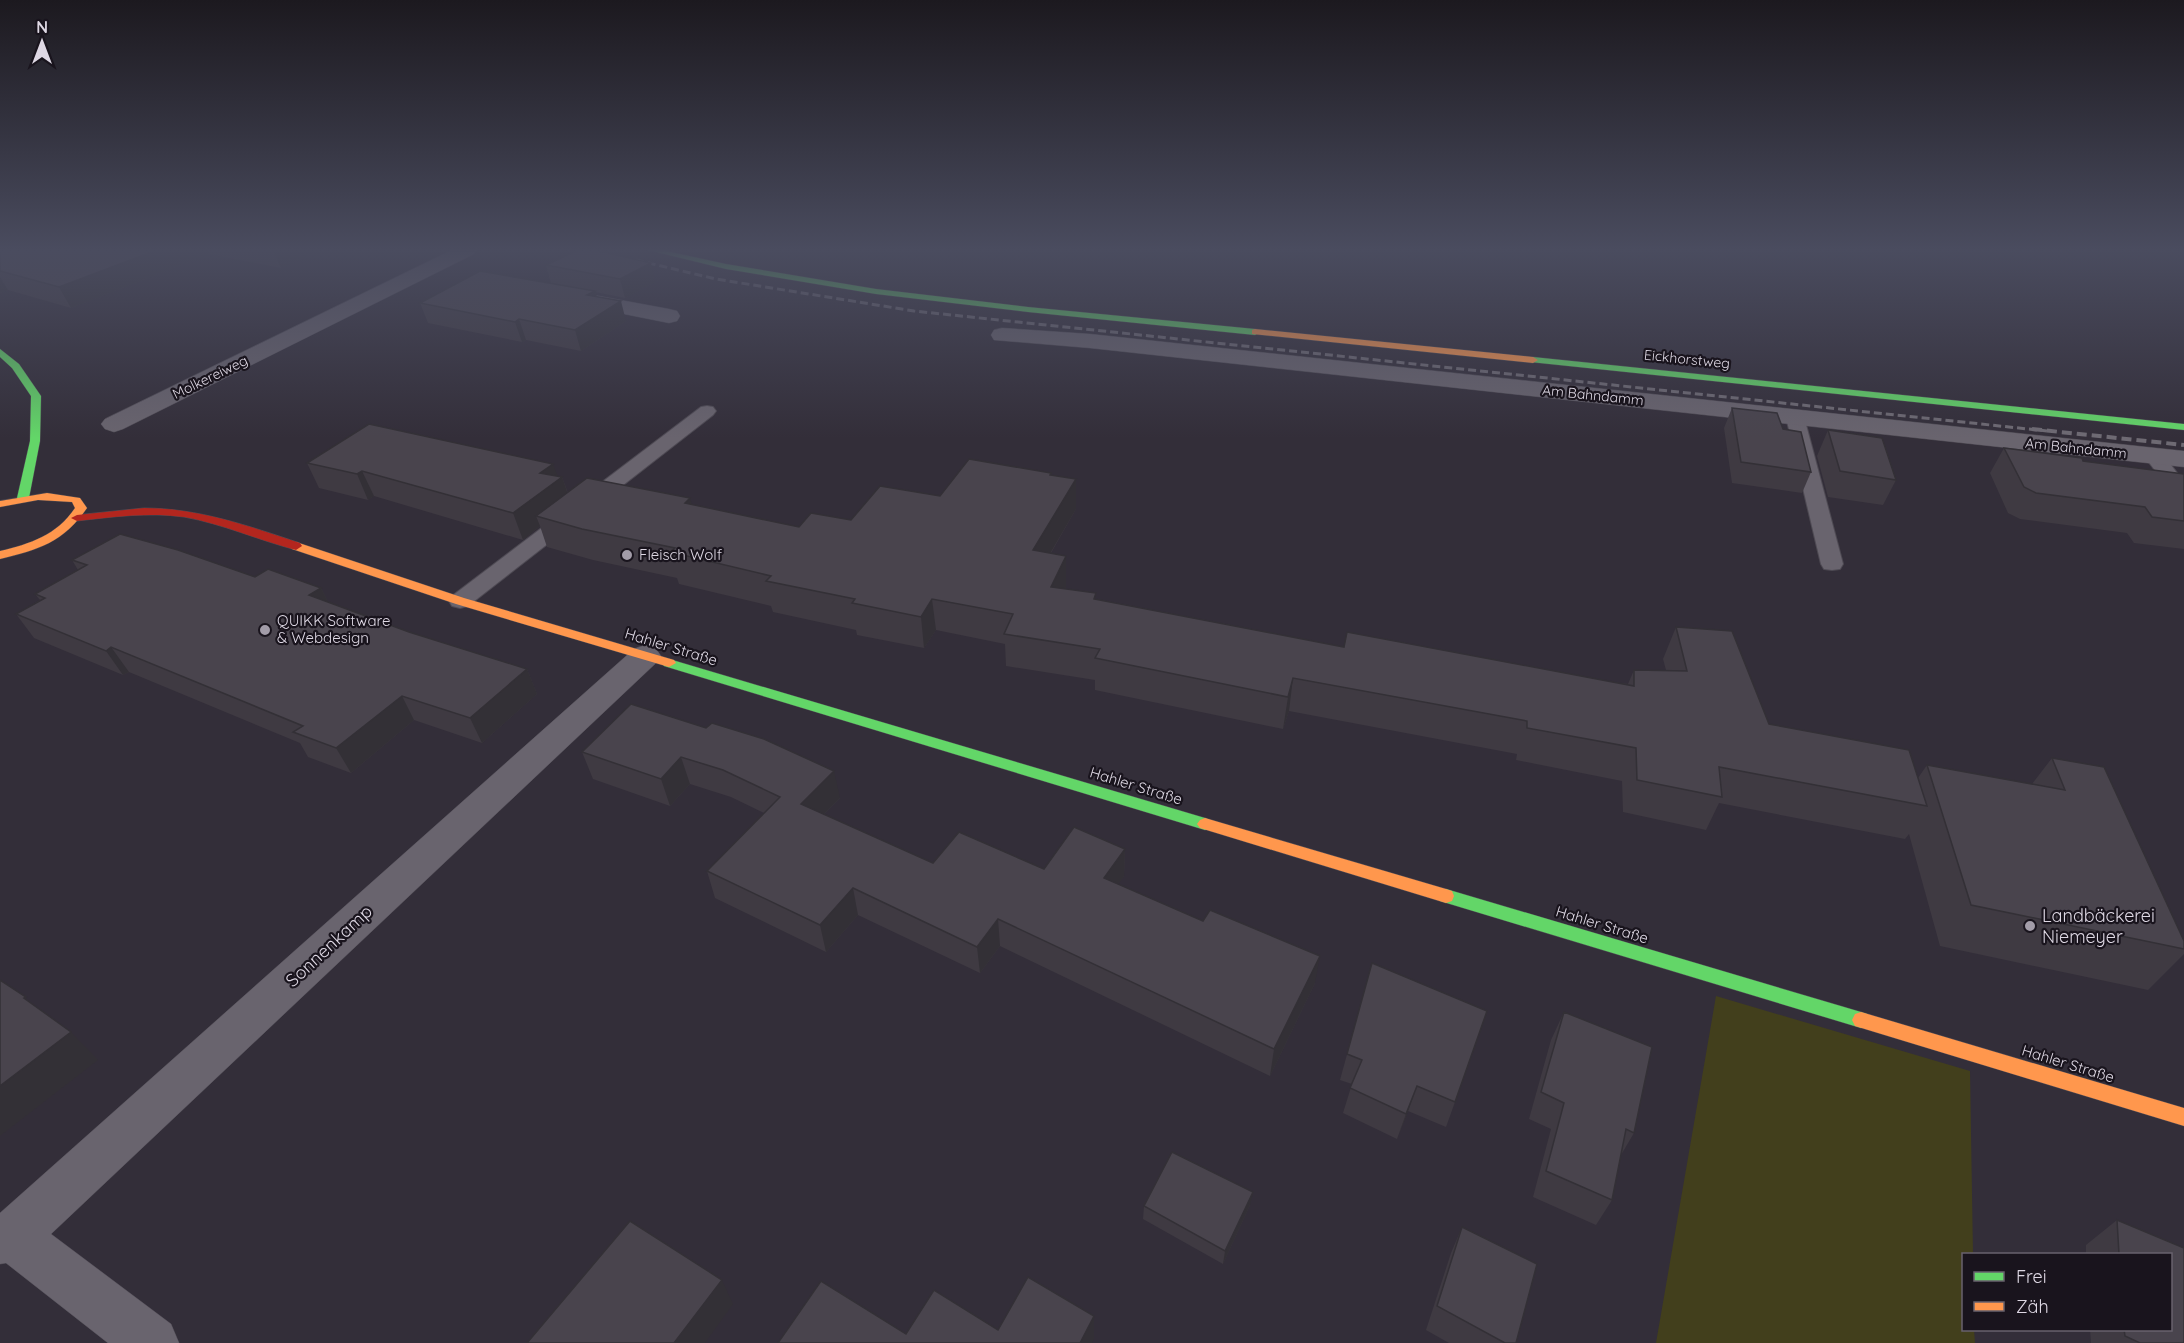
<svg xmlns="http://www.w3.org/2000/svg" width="2184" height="1343" font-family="Quicksand,sans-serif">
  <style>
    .green { fill: #423f1c }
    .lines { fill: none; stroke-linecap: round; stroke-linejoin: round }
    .lane-casing { stroke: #4e4a53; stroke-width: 2 }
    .street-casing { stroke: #4e4a53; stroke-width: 1 }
    .fast-casing { stroke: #4e4a53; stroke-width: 1 }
    .slow-casing { stroke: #4e4a53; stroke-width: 1 }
    .jam-casing { stroke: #4e4a53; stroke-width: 1 }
    .lane { fill: #69646e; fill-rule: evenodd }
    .street { fill: #69646e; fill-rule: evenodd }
    .fast { fill: #63d668; fill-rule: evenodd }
    .slow { fill: #ff974d; fill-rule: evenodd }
    .jam { fill: #b3261e; fill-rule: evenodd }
    .rail-far1 { stroke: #6e6a73; stroke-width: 3; stroke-dasharray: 8 4; stroke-linecap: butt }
    .rail { stroke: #6e6a73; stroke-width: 4; stroke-dasharray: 10 5; stroke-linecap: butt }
    .wall { fill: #3f3a42 }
    .shaded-wall { fill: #333036 }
    .building { fill: #49444d; stroke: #333036; stroke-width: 1.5 }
    .poi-dot { fill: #a29ca8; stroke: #19141d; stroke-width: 2 }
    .labels { text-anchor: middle; stroke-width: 4.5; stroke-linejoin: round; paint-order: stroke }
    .far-street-label { font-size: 14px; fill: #ded8e4; stroke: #19141d }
    .poi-label { font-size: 15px; fill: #ded8e4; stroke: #19141d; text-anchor: start }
    .street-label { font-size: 15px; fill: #ded8e4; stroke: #19141d }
    .near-poi-label { font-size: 18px; fill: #ded8e4; stroke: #19141d; text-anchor: start }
    .near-street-label { font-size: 18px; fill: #ded8e4; stroke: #19141d }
  </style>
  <rect width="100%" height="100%" fill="#332e39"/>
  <polygon class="green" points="1716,996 1970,1071 1973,1254 1964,1254 1964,1330 1974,1330 1975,1343 1656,1343"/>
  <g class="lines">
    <g class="lane-casing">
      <g id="lane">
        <polygon points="707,406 713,407 716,411 713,415 468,606 460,608 452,606 449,601 452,596 701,407"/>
        <polygon points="1795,412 1801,413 1804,417 1843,564 1840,569 1832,570 1824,569 1821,564 1786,417 1789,413"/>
        <polygon points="2154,450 2161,452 2184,482 2184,501 2177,499 2144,456 2147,452"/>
      </g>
    </g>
    <g class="street-casing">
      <g id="street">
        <polygon points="452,250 477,250 474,254 123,429 114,432 105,429 101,424 105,419"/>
        <polygon points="577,292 669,309 677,311 680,316 677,321 669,323 569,303 566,298 569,293"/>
        <polygon points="1002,328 1090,334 2184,451 2184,467 1090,348 994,340 991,335 994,330"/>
        <polygon points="645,645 656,649 661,656 656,663 51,1234 171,1324 179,1343 108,1343 6,1263 0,1264 0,1213 634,649"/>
      </g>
    </g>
    <g class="fast-casing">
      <g id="fast">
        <polygon points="648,250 662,250 726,264 876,289 1028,307 1255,329 1260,332 1255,335 1028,312 876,294 726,269"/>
        <polygon points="0,349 19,364 41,396 40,441 29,498 23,501 17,498 30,441 31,396 12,368 0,357"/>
        <polygon points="1533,357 2184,424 2184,430 1530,362 1528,360"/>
        <polygon points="669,659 1205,818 1210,820 1213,824 1210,828 1205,830 664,666 662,663 664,660"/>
        <polygon points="1446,889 1861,1012 1867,1014 1870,1020 1867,1026 1861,1028 1440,901 1438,896 1440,891"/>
      </g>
    </g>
    <g class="slow-casing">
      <g id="slow">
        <polygon points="1255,329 1533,357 1538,360 1533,363 1252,334 1252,330"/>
        <path d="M 47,493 L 80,498 L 87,508 C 64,542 38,550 0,559 L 0,551 C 30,544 57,535 75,508 L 72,502 L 38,500 L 0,507 L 0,501 Z"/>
        <polygon points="296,542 464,598 674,660 676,663 669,667 456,604 292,549 290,546"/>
        <polygon points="1205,818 1446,889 1452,891 1454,896 1452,901 1446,903 1200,828 1197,824 1200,820"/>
        <polygon points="1861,1012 2184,1108 2184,1126 1855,1026 1852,1020 1855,1014"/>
      </g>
    </g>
    <g class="jam-casing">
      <path id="jam" d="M 144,508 C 198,508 249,526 300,543 L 302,546 L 296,550 C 258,540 223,524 184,517 C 148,512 112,517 77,521 L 71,518 L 77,515 Z"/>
    </g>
    <use href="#lane" class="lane"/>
    <use href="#street" class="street"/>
    <use href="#fast" class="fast"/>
    <use href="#slow" class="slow"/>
    <use href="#jam" class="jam"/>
    <polyline class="rail-far1" points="636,260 716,279 914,311 2047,431"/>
    <polyline class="rail" points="2032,429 2184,445"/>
  </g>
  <g class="wall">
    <polygon points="0,250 322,250 281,268 209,254 71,308 8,290 0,293"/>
    <polygon points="546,265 655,282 625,298 595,292 597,297 626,321 581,351 526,340 522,342 428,323 420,303 551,284"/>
    <polygon points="1732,408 1783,429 1811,472 1802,493 1732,483 1724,428"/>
    <polygon points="1828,430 1896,480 1883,505 1828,497 1817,456"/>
    <polygon points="2004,448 2083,461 2184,474 2184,549 2134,543 2127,533 2020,519 2008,513 1990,473"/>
    <polygon points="307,463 558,476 562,477 568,493 691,504 799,527 851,520 940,496 1051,473 1051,475 1076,479 1076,509 1051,553 1066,587 1065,589 1096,599 1344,647 1628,684 1634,670 1666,670 1663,659 1676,627 1769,724 1918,778 1927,765 2032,784 2052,758 2184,941 2184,954 2148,990 1940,946 1909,834 1905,839 1719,803 1706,830 1623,812 1622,781 1516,760 1517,754 1289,711 1283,729 1095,690 1095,680 1006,666 1005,644 936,630 924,648 857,635 856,630 773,612 771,606 679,584 677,578 593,560 547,547 540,526 523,540 374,496 368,500 319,488"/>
    <polygon points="72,560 255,577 321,588 328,602 409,632 527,669 537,694 482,743 414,720 351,773 308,757 300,743 129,672 123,675 34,638 16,614 40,600 35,594 78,570"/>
    <polygon points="631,704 840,798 824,814 933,863 1044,869 1125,849 1124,876 1118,884 1315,983 1270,1076 1000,946 980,973 858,915 826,952 715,898 707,871 764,813 731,797 690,784 670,806 593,779 582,752"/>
    <polygon points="1372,963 1455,1102 1446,1127 1408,1111 1397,1139 1343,1113 1352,1084 1340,1080"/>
    <polygon points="1564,1012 1634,1133 1621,1155 1612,1200 1596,1225 1533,1197 1551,1129 1529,1119 1551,1040"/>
    <polygon points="1250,1205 1223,1264 1143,1219 1144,1206"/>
    <polygon points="2117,1220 2184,1248 2184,1343 2091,1343 2090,1329 2170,1329 2170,1254 2086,1254 2086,1245"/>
    <polygon points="1462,1227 1516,1343 1449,1343 1426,1330 1451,1253"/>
  </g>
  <g class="shaded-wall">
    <polygon points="157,250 207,250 209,254 71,308 59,287"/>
    <polygon points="273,250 322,250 281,268"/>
    <polygon points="651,263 655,282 625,298 620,279"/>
    <polygon points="0,277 8,290 0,293"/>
    <polygon points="595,291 601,311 587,295"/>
    <polygon points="621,301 626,321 581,351 575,330"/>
    <polygon points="519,319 526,340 522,342 515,322"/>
    <polygon points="553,464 559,480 562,477 571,503 536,516 540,526 523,540 513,513 540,473"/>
    <polygon points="362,471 374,496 368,500 357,474"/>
    <polygon points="1076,479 1076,509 1034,581 1033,550"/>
    <polygon points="690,498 698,528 685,503"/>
    <polygon points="1066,556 1066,587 1052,619 1051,587"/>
    <polygon points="321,588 333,612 309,595"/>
    <polygon points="932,599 936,630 924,648 921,617"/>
    <polygon points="111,647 129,672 123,675 106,651"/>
    <polygon points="527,669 537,694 482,743 470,718"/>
    <polygon points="1293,678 1289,711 1283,729 1288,697"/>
    <polygon points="402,696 414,720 351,773 336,748"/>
    <polygon points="681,757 690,784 670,806 661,779"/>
    <polygon points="834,771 840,798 807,831 801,804"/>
    <polygon points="1125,849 1124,876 1104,905 1104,878"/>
    <polygon points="853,888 858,915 826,952 820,925"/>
    <polygon points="998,919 1000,946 980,973 977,947"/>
    <polygon points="1320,956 1315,983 1270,1076 1274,1049"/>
    <polygon points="71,1032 98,1060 0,1136 0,1086"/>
    <polygon points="1417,1086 1408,1111 1397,1139 1406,1114"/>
    <polygon points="1253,1192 1250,1205 1223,1264 1225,1251"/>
    <polygon points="722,1280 733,1304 705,1343 674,1343"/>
    <polygon points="1094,1316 1094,1339 1092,1343 1080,1343"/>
  </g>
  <g class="building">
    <polygon points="0,250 157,250 59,287 0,271"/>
    <polygon points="578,250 595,250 651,263 620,279 546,265"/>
    <polygon points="480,271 595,291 587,295 621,301 575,330 519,319 515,322 420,303"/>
    <polygon points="1732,408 1777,413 1783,429 1801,432 1811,472 1741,462"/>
    <polygon points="369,424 553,464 540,473 562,477 513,513 362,471 357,474 307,463"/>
    <polygon points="1828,430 1882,438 1896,480 1840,471"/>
    <polygon points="2004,448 2082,458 2083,461 2184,474 2184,521 2152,517 2145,507 2036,493 2024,487"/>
    <polygon points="969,459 1051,473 1050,475 1076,479 1033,550 1066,556 1051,587 1096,593 1094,599 1344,647 1347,632 1634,686 1634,670 1687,671 1676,627 1732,631 1769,724 1909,750 1927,806 1719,767 1722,797 1637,780 1636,748 1527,728 1527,721 1293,678 1288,697 1095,658 1100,649 1004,634 1013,614 932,599 921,617 852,603 855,599 766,581 771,576 670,552 675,548 582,529 536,516 587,478 690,498 685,503 799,527 811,513 851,520 880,486 940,496"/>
    <polygon points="120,534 178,550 255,577 268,569 321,588 309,595 409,632 527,669 470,718 402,696 336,748 293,732 303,726 111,647 106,651 16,614 45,598 35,594 87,565 72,560"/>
    <polygon points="631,704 706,728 712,723 764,739 834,771 801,804 933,863 959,832 1044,869 1074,827 1125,849 1104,878 1203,921 1210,910 1320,956 1274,1049 998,919 977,947 853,888 820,925 707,871 780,797 723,770 681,757 661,779 582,752"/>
    <polygon points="2052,758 2104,767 2184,941 2184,949 1971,905 1927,765 2065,790"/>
    <polygon points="1372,963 1487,1011 1455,1102 1417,1086 1406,1114 1350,1088 1362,1060 1347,1054"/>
    <polygon points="0,980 26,997 24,998 71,1032 0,1086"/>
    <polygon points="1564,1012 1652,1047 1634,1133 1626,1129 1612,1200 1546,1171 1564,1103 1541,1092"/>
    <polygon points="1172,1152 1253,1192 1225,1251 1144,1206"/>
    <polygon points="2117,1220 2184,1248 2184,1343 2140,1343 2125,1336 2124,1329 2170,1329 2170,1254 2119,1254"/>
    <polygon points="630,1221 722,1280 674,1343 527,1343"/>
    <polygon points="1462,1227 1537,1264 1516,1343 1505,1343 1437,1306"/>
    <polygon points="1028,1277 1094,1316 1080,1343 778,1343 821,1281 906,1334 934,1290 998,1330"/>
  </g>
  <linearGradient id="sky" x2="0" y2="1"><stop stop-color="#1c191f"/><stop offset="0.57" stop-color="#4a4c5f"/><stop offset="1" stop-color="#4a4c5f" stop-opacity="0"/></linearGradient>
  <rect width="2184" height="438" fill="url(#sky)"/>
  <g class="poi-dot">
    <circle cx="627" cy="555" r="6"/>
    <circle cx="265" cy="630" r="6"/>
    <circle cx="2030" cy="926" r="6"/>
  </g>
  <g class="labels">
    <g class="far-street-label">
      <text transform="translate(1687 359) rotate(6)" y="5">Eickhorstweg</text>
      <text transform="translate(210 377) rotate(-26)" y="5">Molkereiweg</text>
      <text transform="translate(1593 395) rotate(6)" y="5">Am Bahndamm</text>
      <text transform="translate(2076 448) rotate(6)" y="5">Am Bahndamm</text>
    </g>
    <g class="poi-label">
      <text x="639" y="560">Fleisch Wolf</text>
      <text x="277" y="626">QUIKK Software<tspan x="277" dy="17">&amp; Webdesign</tspan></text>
    </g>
    <g class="street-label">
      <text transform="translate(671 647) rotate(17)" y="5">Hahler Straße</text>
      <text transform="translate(1136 786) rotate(17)" y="5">Hahler Straße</text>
      <text transform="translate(1602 925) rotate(17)" y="5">Hahler Straße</text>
      <text transform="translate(2068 1064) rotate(17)" y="5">Hahler Straße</text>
    </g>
    <g class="near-poi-label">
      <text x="2042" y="922">Landbäckerei<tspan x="2042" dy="21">Niemeyer</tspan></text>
    </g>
    <g class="near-street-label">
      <text transform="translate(329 946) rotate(-43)" y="6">Sonnenkamp</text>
    </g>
  </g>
  <rect x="1962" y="1253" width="210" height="78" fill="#19141d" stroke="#68626d" stroke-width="1.5"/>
  <rect x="1974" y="1272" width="30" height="9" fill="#63d668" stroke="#68626d" stroke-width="1.5"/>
  <text x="2016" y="1283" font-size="18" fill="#ded8e4">Frei</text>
  <rect x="1974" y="1302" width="30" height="9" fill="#ff974d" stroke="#68626d" stroke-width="1.5"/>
  <text x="2016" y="1313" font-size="18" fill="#ded8e4">Zäh</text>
  <g transform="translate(42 42)" stroke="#19141d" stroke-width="4.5" paint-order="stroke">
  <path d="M0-4.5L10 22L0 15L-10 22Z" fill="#ded8e4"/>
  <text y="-9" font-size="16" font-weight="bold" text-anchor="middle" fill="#ded8e4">N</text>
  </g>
</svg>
